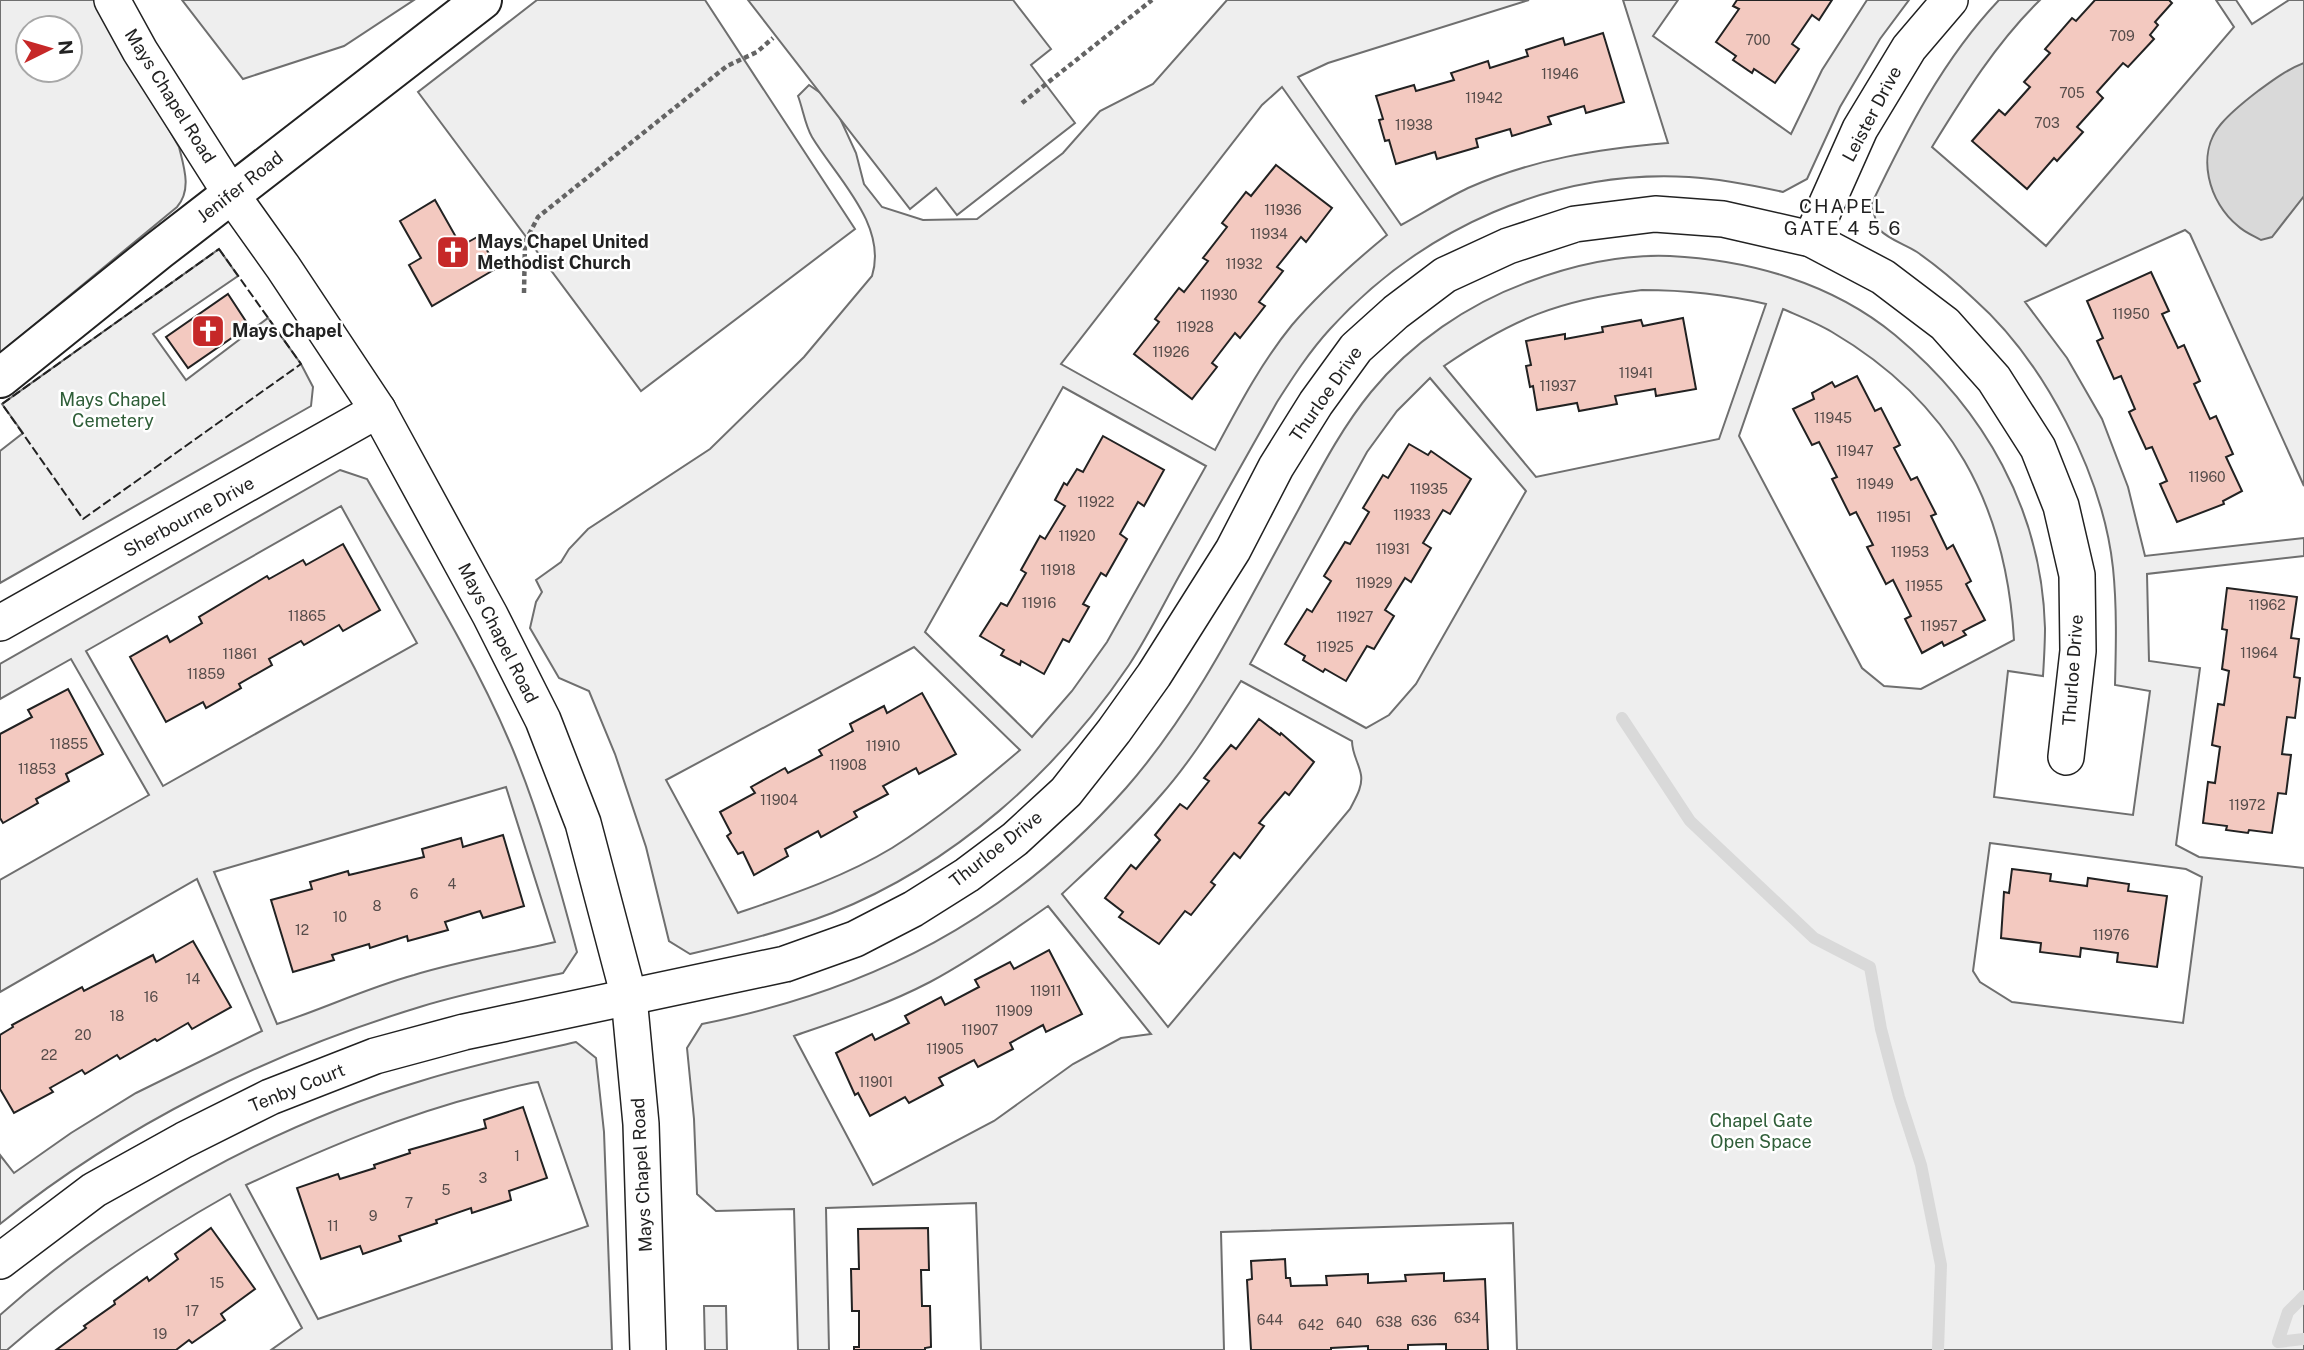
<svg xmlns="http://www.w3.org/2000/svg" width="2304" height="1350" font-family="'Public Sans',sans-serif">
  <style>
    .green { fill: #eee; stroke: #6f6f6f; stroke-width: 2; fill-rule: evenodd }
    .parking { fill: #ededed; stroke: #6f6f6f; stroke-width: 2 }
    .water { fill: #d9d9d9; stroke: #6f6f6f; stroke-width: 2 }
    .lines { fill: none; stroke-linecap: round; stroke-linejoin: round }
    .stream { stroke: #d9d9d9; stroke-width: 12 }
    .building { fill: #f3c9c0; stroke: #222; stroke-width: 2 }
    .street-casing { stroke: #222; stroke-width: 38 }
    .secondary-casing { stroke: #222; stroke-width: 42 }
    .path { stroke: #646464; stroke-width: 4.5; stroke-dasharray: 5 3.5; stroke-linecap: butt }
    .street { stroke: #fff; stroke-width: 35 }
    .secondary { stroke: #fff; stroke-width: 38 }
    .fence { stroke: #222; stroke-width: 2; stroke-dasharray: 9 3.5; stroke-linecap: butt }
    .labels { text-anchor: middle; stroke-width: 5; stroke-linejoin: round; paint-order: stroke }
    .number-label { font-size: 14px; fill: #564c4a }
    .street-label { font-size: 18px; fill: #222; stroke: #fff }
    .poi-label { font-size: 18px; font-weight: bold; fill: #222; stroke: #fff; text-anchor: start }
    .park-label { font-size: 18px; fill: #2f5e38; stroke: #fff }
    .neighbourhood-label { font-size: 19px; letter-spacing: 2px; fill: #222; stroke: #fff }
  </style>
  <rect width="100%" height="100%" fill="#fff"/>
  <g class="green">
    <path d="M 0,0 L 95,0 L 179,147 C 184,167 192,190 177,207 L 0,353 ZM 28,28 L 70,28 L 70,70 L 28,70 Z"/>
    <polygon points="182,0 414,0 344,46 243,79"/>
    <polygon points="537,0 705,0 855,229 641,391 418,92"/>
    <path d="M 1227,0 L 1529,0 L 1328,63 L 1298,77 L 1401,225 C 1423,213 1445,199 1468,188 C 1533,159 1598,149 1668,143 L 1623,0 L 1678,0 L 1653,36 L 1791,134 L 1822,70 L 1867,0 L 1909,0 L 1880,39 L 1840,107 L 1807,179 L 1783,192 C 1752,185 1721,179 1689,177 C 1553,169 1421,229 1330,329 C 1309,352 1293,377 1277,402 C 1244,461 1211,519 1178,578 C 1162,607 1147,638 1129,665 C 1057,772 953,865 832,913 C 786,931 738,943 690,954 L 669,941 L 646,847 L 615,754 L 589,691 L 559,678 L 530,628 L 536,602 L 542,592 L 536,580 L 561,562 L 569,549 L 588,529 L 710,449 L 804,357 L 872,276 C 888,225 836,177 812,137 C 805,125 803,109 798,96 L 809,85 L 832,101 L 856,153 L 864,184 L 882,207 L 923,220 L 977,219 L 1063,153 L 1100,111 L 1153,84 ZM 1282,87 L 1387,235 C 1353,263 1321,291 1292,325 C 1261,363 1238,407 1215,450 L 1061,364 L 1262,105 ZM 1063,387 L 1206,466 L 1107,642 L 1072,691 L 1032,737 L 925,632 ZM 914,647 L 1020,750 C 979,785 938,819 892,848 C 844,877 790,895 738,913 L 666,780 Z"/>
    <path d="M 1999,0 L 2040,0 C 1996,43 1964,95 1932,147 L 2046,246 L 2234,27 L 2216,0 L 2236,0 L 2252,24 L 2289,0 L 2304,0 L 2304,486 L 2190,234 L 2185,230 L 2025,302 L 2067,358 L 2102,419 L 2128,487 L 2145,556 L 2304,538 L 2304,556 L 2147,574 L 2149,661 L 2200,668 L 2176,845 L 2199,857 L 2304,868 L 2304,1350 L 1517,1350 L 1513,1223 L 1221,1232 L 1224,1350 L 981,1350 L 976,1203 L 826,1208 L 829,1350 L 798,1350 L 794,1209 L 716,1211 L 697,1194 L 694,1119 L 687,1048 L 702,1024 C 872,990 1010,919 1126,788 C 1196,708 1244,609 1295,516 C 1318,474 1340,430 1371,392 C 1411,343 1468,304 1528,282 C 1573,265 1621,254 1670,256 C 1750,260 1832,283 1895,335 C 1984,409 2042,510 2045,628 C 2045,644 2044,660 2043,676 L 2008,671 L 1994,797 L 2133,815 L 2150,691 L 2115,685 C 2116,646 2117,607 2113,568 C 2103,475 2044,361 1974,299 C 1956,282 1937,266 1917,252 C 1906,245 1888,239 1880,230 C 1876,224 1874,212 1871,205 C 1906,132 1943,59 1999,0 ZM 1642,290 C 1685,290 1724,294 1766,304 L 1719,439 L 1536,477 L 1444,366 C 1512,319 1559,300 1642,290 ZM 1783,309 C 1799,316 1817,323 1832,332 C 1951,402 2006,504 2014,640 L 1921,689 L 1884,686 L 1862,668 L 1739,436 ZM 1430,378 L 1526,491 L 1416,684 L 1389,715 L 1366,728 L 1250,664 L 1367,452 L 1397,411 ZM 1241,681 L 1352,741 C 1352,754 1359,763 1361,775 C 1363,787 1355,799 1350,809 L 1168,1027 L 1062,894 C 1096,862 1130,831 1161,795 C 1192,760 1216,720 1241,681 ZM 1990,843 L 2186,869 L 2202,877 L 2183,1023 L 2012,1002 L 1980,982 L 1973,971 ZM 1048,906 L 1151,1034 L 1121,1038 L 1073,1064 L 994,1121 L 873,1185 L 794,1036 C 840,1020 886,1005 930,982 C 971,960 1010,933 1048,906 Z"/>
    <polygon points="219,249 238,276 153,334 186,380 268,318 301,364 313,387 311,406 0,583 0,451 23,433 2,404"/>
    <path d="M 340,470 L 367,479 C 418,568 474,656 513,750 C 540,816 559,884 577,952 L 563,973 C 516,983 469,992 423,1006 C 271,1052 124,1124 0,1224 L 0,1155 L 14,1173 L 71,1133 L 136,1093 L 262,1031 L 197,879 L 0,992 L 0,880 L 149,795 L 71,659 L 0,699 L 0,664 ZM 341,506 L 417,643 L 163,786 L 86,651 ZM 506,787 L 555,942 C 508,953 460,961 414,975 C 367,988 323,1009 277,1024 L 214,872 Z"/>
    <path d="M 576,1042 L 596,1058 L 604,1132 L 612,1350 L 271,1350 L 302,1328 L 230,1194 C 150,1239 76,1290 7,1350 L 0,1350 L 0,1315 C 115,1212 273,1125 421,1081 C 472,1065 524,1054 576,1042 ZM 538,1082 L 588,1226 L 318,1319 L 246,1185 C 323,1149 403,1115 486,1094 C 503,1090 521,1084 538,1082 Z"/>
    <polygon points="704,1306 726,1306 727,1350 705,1350"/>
  </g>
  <polygon class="parking" points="748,0 1013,0 1051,49 1031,65 1075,123 957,215 936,188 910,209"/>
  <path class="water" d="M 2304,63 L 2304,196 L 2272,237 L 2261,240 C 2254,236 2244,232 2238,226 C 2209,203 2195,154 2221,124 C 2232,111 2245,101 2258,91 C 2273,80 2286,70 2304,63 Z"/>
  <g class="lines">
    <g class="stream">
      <polyline points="1622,718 1690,821 1814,938 1870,967 1881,1029 1899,1097 1921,1165 1941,1265 1938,1350"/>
      <polyline points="2304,1296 2288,1312 2278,1342 2304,1339"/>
    </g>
  </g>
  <g class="building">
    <polygon points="1737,0 1832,0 1819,20 1812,15 1792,44 1799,49 1775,83 1754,69 1752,73 1733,60 1736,56 1716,42 1739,9 1733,6"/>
    <polygon points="2095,0 2169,0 2172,3 2155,22 2158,25 2150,35 2154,39 2128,67 2123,63 2097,92 2103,98 2077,127 2083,132 2057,161 2054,158 2027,189 1972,141 1999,110 2005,115 2030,87 2024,82 2050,53 2045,49 2072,18 2076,21"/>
    <polygon points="1603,33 1624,102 1586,113 1584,106 1548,117 1551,124 1512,136 1510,129 1476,139 1478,147 1437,159 1435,152 1396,164 1389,140 1385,141 1379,120 1383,119 1376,96 1414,85 1416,91 1454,80 1451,73 1488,61 1490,68 1528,56 1526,50 1563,38 1565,45"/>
    <polygon points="1276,165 1332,208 1306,242 1301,237 1277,267 1283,271 1259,302 1265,306 1240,338 1235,333 1212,363 1217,367 1192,399 1134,354 1159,322 1155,319 1179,288 1184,292 1208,261 1203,258 1227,227 1222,223 1246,192 1251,196"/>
    <polygon points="435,200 461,246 479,236 497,268 432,306 409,265 421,258 400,221"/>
    <polygon points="2151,272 2169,311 2162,314 2178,348 2184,345 2200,381 2194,384 2210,419 2216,416 2233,454 2226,457 2242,491 2223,501 2224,504 2177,522 2160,484 2167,481 2152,447 2146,449 2129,412 2135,409 2121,376 2114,379 2097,341 2103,338 2087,301"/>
    <polygon points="228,294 249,326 188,368 166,337"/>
    <polygon points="1683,318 1696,389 1656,396 1655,389 1615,396 1617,404 1579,411 1577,403 1537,410 1533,386 1530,387 1526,366 1531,365 1526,341 1565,334 1565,339 1603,332 1602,327 1641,320 1643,326"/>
    <polygon points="1857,376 1875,411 1881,408 1900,445 1894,448 1911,480 1917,477 1936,514 1931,516 1947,549 1953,545 1971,581 1966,584 1985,620 1963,631 1966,635 1944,646 1942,642 1922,653 1905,619 1911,616 1893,580 1886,584 1867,547 1873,545 1856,512 1850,515 1832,479 1837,477 1819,442 1812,445 1793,409 1814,399 1812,393 1832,382 1835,387"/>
    <polygon points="1103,436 1164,470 1144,506 1138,502 1120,534 1127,539 1106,576 1101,573 1083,604 1089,607 1069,642 1063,639 1044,674 1021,661 1020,665 1001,655 1004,650 980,636 1001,603 1007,606 1026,573 1021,570 1040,536 1045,539 1065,506 1055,500 1064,483 1067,485 1077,469 1083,472"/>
    <polygon points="1409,444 1428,455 1431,451 1471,479 1450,514 1443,510 1423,543 1431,548 1411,582 1405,578 1385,610 1394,616 1374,649 1367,646 1346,681 1325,669 1323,672 1303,660 1305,656 1285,644 1307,609 1312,612 1331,581 1324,576 1345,542 1350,544 1369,512 1363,508 1383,475 1388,478"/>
    <polygon points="343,544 380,610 343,631 339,625 304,645 301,641 269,659 272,665 239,684 241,688 206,708 203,702 166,722 130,657 167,636 170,642 202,623 199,617 267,576 269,579 303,560 306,565"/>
    <polygon points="2227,588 2297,597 2291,638 2299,639 2294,677 2300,678 2295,718 2287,717 2282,754 2291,755 2286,794 2278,793 2272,833 2249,830 2248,833 2226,830 2227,826 2203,823 2208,782 2215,783 2220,747 2212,745 2218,704 2224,705 2229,671 2222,669 2227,630 2222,629"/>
    <polygon points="68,689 103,754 66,774 69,781 36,799 38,803 3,823 0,818 0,734 32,717 28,710"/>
    <polygon points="922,693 956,754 919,774 916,768 883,786 888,794 854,812 857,817 821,837 818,831 785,849 788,856 754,875 743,852 738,854 727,836 731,833 720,812 755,793 751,787 785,768 788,773 822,755 819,750 853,731 850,724 884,706 887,713"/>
    <polygon points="1259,719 1280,735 1281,733 1314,762 1289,795 1285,792 1259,823 1264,826 1240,858 1234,853 1211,882 1215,885 1191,915 1185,911 1159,944 1119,917 1123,912 1105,898 1131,865 1136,869 1160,840 1155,835 1180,804 1187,809 1209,781 1204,778 1231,745 1236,749"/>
    <polygon points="503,835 524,906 483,918 480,911 445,922 448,930 408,941 407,936 370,948 369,944 332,955 334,960 293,972 271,900 312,889 310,882 348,871 349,875 424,857 422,849 461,838 463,847"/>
    <polygon points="2012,869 2051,874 2050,881 2087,886 2088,878 2129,884 2128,891 2167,896 2157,967 2117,962 2118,953 2081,948 2080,957 2040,952 2041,943 2001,938 2004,892 2009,893"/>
    <polygon points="193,941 231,1007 192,1029 188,1023 157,1041 155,1039 120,1059 117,1055 85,1074 82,1070 50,1088 53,1092 14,1113 0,1089 0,1035 13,1027 12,1025 82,987 84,991 153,955 156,962"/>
    <polygon points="1049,950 1082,1014 1046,1032 1043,1025 1010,1043 1013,1049 978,1067 974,1060 939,1078 943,1085 909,1103 905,1097 870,1116 858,1093 855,1095 836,1053 872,1034 875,1040 909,1023 905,1016 941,997 945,1005 979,987 975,980 1010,962 1014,969"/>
    <polygon points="523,1107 547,1178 509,1191 511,1200 472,1213 471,1208 436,1220 437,1223 399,1236 401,1241 363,1254 360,1246 321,1259 297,1188 338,1174 340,1179 375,1168 374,1165 410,1153 409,1150 486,1128 484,1120"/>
    <polygon points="211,1228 255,1289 221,1314 225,1320 192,1343 189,1340 176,1350 56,1350 86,1328 84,1326 115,1304 114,1301 147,1277 149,1281 178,1259 175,1254"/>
    <polygon points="928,1228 929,1270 921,1270 922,1306 930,1306 931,1347 925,1348 925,1350 854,1350 854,1347 859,1347 859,1311 852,1311 851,1269 859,1269 858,1229"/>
    <polygon points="1285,1259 1286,1278 1290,1278 1291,1286 1327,1285 1326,1276 1368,1274 1368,1283 1406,1281 1405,1275 1444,1273 1444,1281 1485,1279 1488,1350 1446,1350 1446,1344 1408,1345 1408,1350 1368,1350 1368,1346 1331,1348 1331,1350 1251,1350 1247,1280 1252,1279 1251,1261"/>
  </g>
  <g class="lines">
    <g class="street-casing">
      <g id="street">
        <polyline points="112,0 140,51 231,194 283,267 378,410 490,615 543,720 583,823 629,997 641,1124 648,1350"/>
        <polyline points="1811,239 1860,129 1909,48 1950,0"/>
        <polyline points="0,623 378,410"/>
        <polyline points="0,1261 94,1190 184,1140 270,1097 375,1056 464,1032 785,964 855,939 913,909 967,875 1015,839 1066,792 1114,731 1154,675 1233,550 1276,467 1316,403 1356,348 1396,312 1445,275 1508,246 1575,224 1655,214 1723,219 1811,239 1883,277 1945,324 1994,379 2038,448 2061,506 2077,575 2078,651 2066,757"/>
      </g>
    </g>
    <g class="secondary-casing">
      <polyline id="secondary" points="0,378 159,250 482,0"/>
    </g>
    <g class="path">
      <polyline points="1022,103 1152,0"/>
      <polyline points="524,293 525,242 538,217 727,66 757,52 773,38"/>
    </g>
    <use href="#street" class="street"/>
    <use href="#secondary" class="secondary"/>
    <polygon class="fence" points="219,249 301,364 83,519 2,404"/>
  </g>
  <defs>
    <g id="church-square" transform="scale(1.75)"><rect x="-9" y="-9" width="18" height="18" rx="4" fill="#c62828" stroke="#fff"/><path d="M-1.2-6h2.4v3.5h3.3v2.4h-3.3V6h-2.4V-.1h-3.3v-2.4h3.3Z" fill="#fff"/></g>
  </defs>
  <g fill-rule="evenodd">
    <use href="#church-square" x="453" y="252"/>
    <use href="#church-square" x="208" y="331"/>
  </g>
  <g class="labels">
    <g class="number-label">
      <text x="2122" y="41">709</text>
      <text x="1758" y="45">700</text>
      <text x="1560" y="79">11946</text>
      <text x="2072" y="98">705</text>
      <text x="1484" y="103">11942</text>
      <text x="2047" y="128">703</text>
      <text x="1414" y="130">11938</text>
      <text x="1283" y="215">11936</text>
      <text x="1269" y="239">11934</text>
      <text x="1244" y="269">11932</text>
      <text x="1219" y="300">11930</text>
      <text x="2131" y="319">11950</text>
      <text x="1195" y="332">11928</text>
      <text x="1171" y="357">11926</text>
      <text x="1636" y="378">11941</text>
      <text x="1558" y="391">11937</text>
      <text x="1833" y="423">11945</text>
      <text x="1855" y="456">11947</text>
      <text x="2207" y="482">11960</text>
      <text x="1875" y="489">11949</text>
      <text x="1429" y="494">11935</text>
      <text x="1096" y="507">11922</text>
      <text x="1412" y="520">11933</text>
      <text x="1894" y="522">11951</text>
      <text x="1077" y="541">11920</text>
      <text x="1393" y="554">11931</text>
      <text x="1910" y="557">11953</text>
      <text x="1058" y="575">11918</text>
      <text x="1374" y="588">11929</text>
      <text x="1924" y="591">11955</text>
      <text x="1039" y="608">11916</text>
      <text x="2267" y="610">11962</text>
      <text x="307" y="621">11865</text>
      <text x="1355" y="622">11927</text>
      <text x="1939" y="631">11957</text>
      <text x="1335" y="652">11925</text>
      <text x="2259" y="658">11964</text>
      <text x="240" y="659">11861</text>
      <text x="206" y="679">11859</text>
      <text x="69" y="749">11855</text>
      <text x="883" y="751">11910</text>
      <text x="848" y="770">11908</text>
      <text x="37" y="774">11853</text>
      <text x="779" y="805">11904</text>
      <text x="2247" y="810">11972</text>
      <text x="452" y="889">4</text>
      <text x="414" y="899">6</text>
      <text x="377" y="911">8</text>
      <text x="340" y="922">10</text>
      <text x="302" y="935">12</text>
      <text x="2111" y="940">11976</text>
      <text x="193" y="984">14</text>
      <text x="1046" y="996">11911</text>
      <text x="151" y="1002">16</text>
      <text x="1014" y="1016">11909</text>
      <text x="117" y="1021">18</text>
      <text x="980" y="1035">11907</text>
      <text x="83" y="1040">20</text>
      <text x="945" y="1054">11905</text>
      <text x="49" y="1060">22</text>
      <text x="876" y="1087">11901</text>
      <text x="517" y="1161">1</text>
      <text x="483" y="1183">3</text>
      <text x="446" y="1195">5</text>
      <text x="409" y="1208">7</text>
      <text x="373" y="1221">9</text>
      <text x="333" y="1231">11</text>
      <text x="217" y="1288">15</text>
      <text x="192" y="1316">17</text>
      <text x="1467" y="1323">634</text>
      <text x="1270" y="1325">644</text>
      <text x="1424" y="1326">636</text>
      <text x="1389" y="1327">638</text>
      <text x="1349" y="1328">640</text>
      <text x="1311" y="1330">642</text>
      <text x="160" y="1339">19</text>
    </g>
    <g class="street-label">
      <text transform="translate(170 96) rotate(58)" y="6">Mays Chapel Road</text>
      <text transform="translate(1872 114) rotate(-62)" y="6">Leister Drive</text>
      <text transform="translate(240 187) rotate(-38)" y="6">Jenifer Road</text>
      <text transform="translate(1326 394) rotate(-55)" y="6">Thurloe Drive</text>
      <text transform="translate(189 517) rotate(-29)" y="6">Sherbourne Drive</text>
      <text transform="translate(498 633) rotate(63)" y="6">Mays Chapel Road</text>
      <text transform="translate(2073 670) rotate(-86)" y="6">Thurloe Drive</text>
      <text transform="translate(996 849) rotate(-38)" y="6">Thurloe Drive</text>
      <text transform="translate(297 1088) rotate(-22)" y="6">Tenby Court</text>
      <text transform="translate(642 1175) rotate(-93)" y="6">Mays Chapel Road</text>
    </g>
    <g class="poi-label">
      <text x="477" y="248">Mays Chapel United<tspan x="477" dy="21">Methodist Church</tspan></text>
      <text x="232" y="337">Mays Chapel</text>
    </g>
    <g class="park-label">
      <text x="113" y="406">Mays Chapel<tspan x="113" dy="21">Cemetery</tspan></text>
      <text x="1761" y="1127">Chapel Gate<tspan x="1761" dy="21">Open Space</tspan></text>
    </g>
    <g class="neighbourhood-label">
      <text x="1843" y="213">CHAPEL<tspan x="1843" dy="22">GATE 4 5 6</tspan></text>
    </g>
  </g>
  <g transform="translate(49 49) rotate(85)"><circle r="33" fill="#ffffff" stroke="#a7a7a7" stroke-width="2"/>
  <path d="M0-5L12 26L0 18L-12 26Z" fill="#c62828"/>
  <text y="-10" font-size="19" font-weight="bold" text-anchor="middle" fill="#222222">N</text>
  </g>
</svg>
